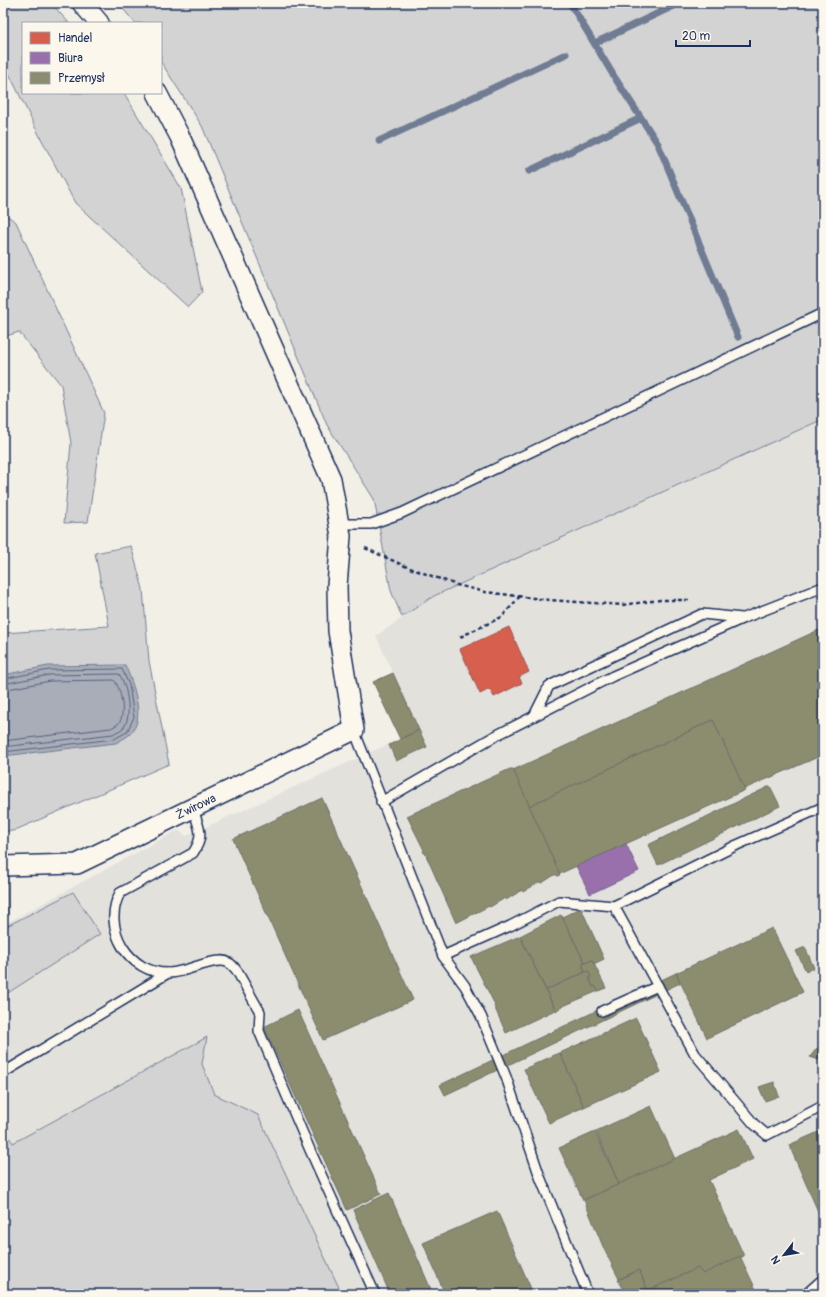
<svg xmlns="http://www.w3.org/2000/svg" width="826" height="1297" font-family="Pangolin,sans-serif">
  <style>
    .built { fill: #e2e1dc }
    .green { fill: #d2d3d2; stroke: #768198 }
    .water { fill: #a9adb7; stroke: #707b93 }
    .shops { fill: #d6604d; stroke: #9e5152 }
    .offices { fill: #9970ab; stroke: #735c94 }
    .industry { fill: #8c8c6e; stroke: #6a7069 }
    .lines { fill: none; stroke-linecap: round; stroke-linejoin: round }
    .shore { stroke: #546182; stroke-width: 1 }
    .stream { stroke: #707b93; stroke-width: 7 }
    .service-casing { stroke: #1b2f5e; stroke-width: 12 }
    .minor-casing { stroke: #1b2f5e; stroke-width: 22 }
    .path { stroke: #1b2f5e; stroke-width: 2.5; stroke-dasharray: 4 3; stroke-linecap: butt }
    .service { stroke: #fbf7ec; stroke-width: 9 }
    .minor { stroke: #fbf7ec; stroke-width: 19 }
    .labels { text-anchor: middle; stroke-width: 4; stroke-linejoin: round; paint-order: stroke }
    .street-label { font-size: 12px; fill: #1b2f5e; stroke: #fbf7ec }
  </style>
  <rect width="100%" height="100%" fill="#f2efe6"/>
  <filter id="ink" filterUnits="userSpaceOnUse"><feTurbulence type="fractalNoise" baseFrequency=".025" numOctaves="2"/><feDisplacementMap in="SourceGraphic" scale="8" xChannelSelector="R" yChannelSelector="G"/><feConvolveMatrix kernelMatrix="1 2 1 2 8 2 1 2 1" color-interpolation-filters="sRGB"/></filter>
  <g filter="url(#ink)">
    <polygon class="built" points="823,419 823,1294 3,1294 3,925 178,830 186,836 400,739 373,682 393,673 376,636 434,596"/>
    <g class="green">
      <polygon points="3,3 51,3 69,23 23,23 23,93 124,93 181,188 202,292 188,307 75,203 35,127 3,61"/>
      <polygon points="118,3 823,3 823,419 434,596 402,617 391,591 374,499 327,425 202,126 161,62 161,23 135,23"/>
      <polygon points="3,213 16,222 104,413 88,522 64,523 71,443 61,385 19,332 3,337"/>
      <polygon points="131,546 143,589 149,661 169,764 13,831 3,831 3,633 109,626 95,553"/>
      <polygon points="3,879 7,879 8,916 3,919"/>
      <polygon points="73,892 100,934 3,996 3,928"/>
      <polygon points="207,1037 202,1064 214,1094 258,1115 342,1294 3,1294 3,1128 13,1143"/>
    </g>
    <path class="water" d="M 125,665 C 133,683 147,720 129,735 C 126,738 120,740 116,743 L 3,756 L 3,675 L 48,666 Z"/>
    <polygon class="shops" points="509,627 529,672 519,677 522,683 494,697 490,689 480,694 460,649"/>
    <polygon class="offices" points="626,844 639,871 590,894 576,866"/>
    <g class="industry">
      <polygon points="823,628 823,753 818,757 744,789 713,720 529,806 513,770"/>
      <polygon points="393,673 419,730 400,739 373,682"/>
      <polygon points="713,720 745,790 559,874 529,806"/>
      <polygon points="419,730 427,747 396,761 389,745"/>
      <polygon points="510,769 513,769 560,875 557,876 556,874 542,883 539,882 523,892 522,890 506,900 505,898 490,907 489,906 456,923 425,853 423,852 424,850 407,816"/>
      <polygon points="770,786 780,806 658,865 648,845"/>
      <polygon points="322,798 413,1000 323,1040 233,839"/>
      <polygon points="581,908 604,959 594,964 592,960 585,963 562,917"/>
      <polygon points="561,915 585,963 583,964 583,967 585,972 546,990 520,936"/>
      <polygon points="772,928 803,992 707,1038 676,973"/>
      <polygon points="520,936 555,1010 506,1033 494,1006 495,1005 471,957"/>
      <polygon points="805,947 814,968 806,971 796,951"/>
      <polygon points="592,960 606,988 598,991 595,986 593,987 589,978 591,977 588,971 585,972 583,967 583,964"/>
      <polygon points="588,971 591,977 589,978 593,987 595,986 598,991 561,1007 556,1011 546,990"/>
      <polygon points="676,973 680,983 445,1095 440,1085"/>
      <polygon points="298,1010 381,1194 347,1210 264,1027"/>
      <polygon points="636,1018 661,1072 584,1107 560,1053"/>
      <polygon points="817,1048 822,1061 810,1057"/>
      <polygon points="559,1053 560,1053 584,1107 549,1123 524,1069"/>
      <polygon points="774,1082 779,1096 765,1101 759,1087"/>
      <polygon points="651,1106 675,1159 619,1184 596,1131"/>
      <polygon points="739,1129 753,1159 709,1180 744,1256 702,1275 698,1268 648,1291 639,1270 619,1279 604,1249 584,1200"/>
      <polygon points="823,1130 823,1215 820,1216 789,1145"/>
      <polygon points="595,1132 619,1184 583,1200 559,1148"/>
      <polygon points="389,1193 433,1294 390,1294 353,1210"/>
      <polygon points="497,1211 532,1291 525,1294 445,1294 423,1243"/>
      <polygon points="740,1256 758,1294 640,1294 698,1268 703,1274"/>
      <polygon points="639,1270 648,1292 640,1294 626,1294 618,1280"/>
    </g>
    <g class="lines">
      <g class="shore">
        <polyline points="3,679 49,670 122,669 129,685 134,717 127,732 114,739 3,752"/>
        <path d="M 3,684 L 49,675 L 119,674 C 127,685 133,717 123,728 C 121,730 116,732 113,734 L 3,747"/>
        <path d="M 3,690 L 50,681 L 114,680 C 121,688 126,714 119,723 C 117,725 113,727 111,728 L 3,741"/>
      </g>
      <g class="stream">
        <polyline points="570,3 615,78 658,144 738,337"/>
        <polyline points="595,43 680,3"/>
        <polyline points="379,141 566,54"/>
        <polyline points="529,171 641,118"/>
      </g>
      <g class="service-casing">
        <g id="service">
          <polyline points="340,524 371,524 402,513 823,313"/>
          <polyline points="534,716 549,686 702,614 742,618"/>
          <polyline points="354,730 443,956 510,926 559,901 614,906 737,845 823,807"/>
          <polyline points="381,802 495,736 613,676 744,618 823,587"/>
          <path d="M 193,809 C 199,828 205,835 193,853 L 120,893 C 101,928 129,974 169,973 C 187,972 202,962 220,961 C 228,960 233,965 237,971 L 260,1012 L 259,1031 L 310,1150 L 375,1294"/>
          <polyline points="614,906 695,1054 754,1124 767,1135 823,1106"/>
          <polyline points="443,956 465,986 481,1016 506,1077 540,1177 588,1294"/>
          <polyline points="602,1011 658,986"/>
          <polyline points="3,1073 168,973"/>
          <polyline points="806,1294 823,1279"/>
        </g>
      </g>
      <g class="minor-casing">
        <g id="minor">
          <polyline points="82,3 99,23"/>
          <path id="s1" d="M 3,866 L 77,864 L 354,730 L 338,631 L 337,586 L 341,536 L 331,479 L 180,137 L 157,93"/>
        </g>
      </g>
      <g class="path">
        <polyline points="365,548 407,567 457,585 485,592 549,600 622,605 660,600 689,600"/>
        <polyline points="460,637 502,617 520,596"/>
      </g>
      <use href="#service" class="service"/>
      <use href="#minor" class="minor"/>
    </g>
  </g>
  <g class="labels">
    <g class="street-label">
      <text dy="4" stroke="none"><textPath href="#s1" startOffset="206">Żwirowa</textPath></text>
    </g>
  </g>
  <rect width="826" height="1297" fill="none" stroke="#fbf7ec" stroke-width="16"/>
  <rect x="8" y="8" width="810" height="1281" fill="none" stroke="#1b2f5e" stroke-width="1.5" filter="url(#ink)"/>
  <rect x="22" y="22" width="140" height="72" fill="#fbf7ec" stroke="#a1a7b3"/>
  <rect x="30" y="32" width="20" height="12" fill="#d6604d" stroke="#a1a7b3"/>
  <text x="58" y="42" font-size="12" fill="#1b2f5e">Handel</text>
  <rect x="30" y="52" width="20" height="12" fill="#9970ab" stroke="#a1a7b3"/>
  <text x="58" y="62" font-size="12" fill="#1b2f5e">Biura</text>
  <rect x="30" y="72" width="20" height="12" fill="#8c8c6e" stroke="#a1a7b3"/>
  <text x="58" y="82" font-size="12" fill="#1b2f5e">Przemysł</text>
  <g transform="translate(784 1255) rotate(239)" stroke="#fbf7ec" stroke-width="3" paint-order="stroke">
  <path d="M0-3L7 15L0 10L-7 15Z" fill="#1b2f5e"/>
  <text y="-6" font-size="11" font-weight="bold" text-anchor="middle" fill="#1b2f5e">N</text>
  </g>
  <path d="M676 40v6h74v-6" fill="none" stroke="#1b2f5e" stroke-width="2"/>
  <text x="682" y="40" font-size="12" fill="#1b2f5e" stroke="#fbf7ec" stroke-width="3" paint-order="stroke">20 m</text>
</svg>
